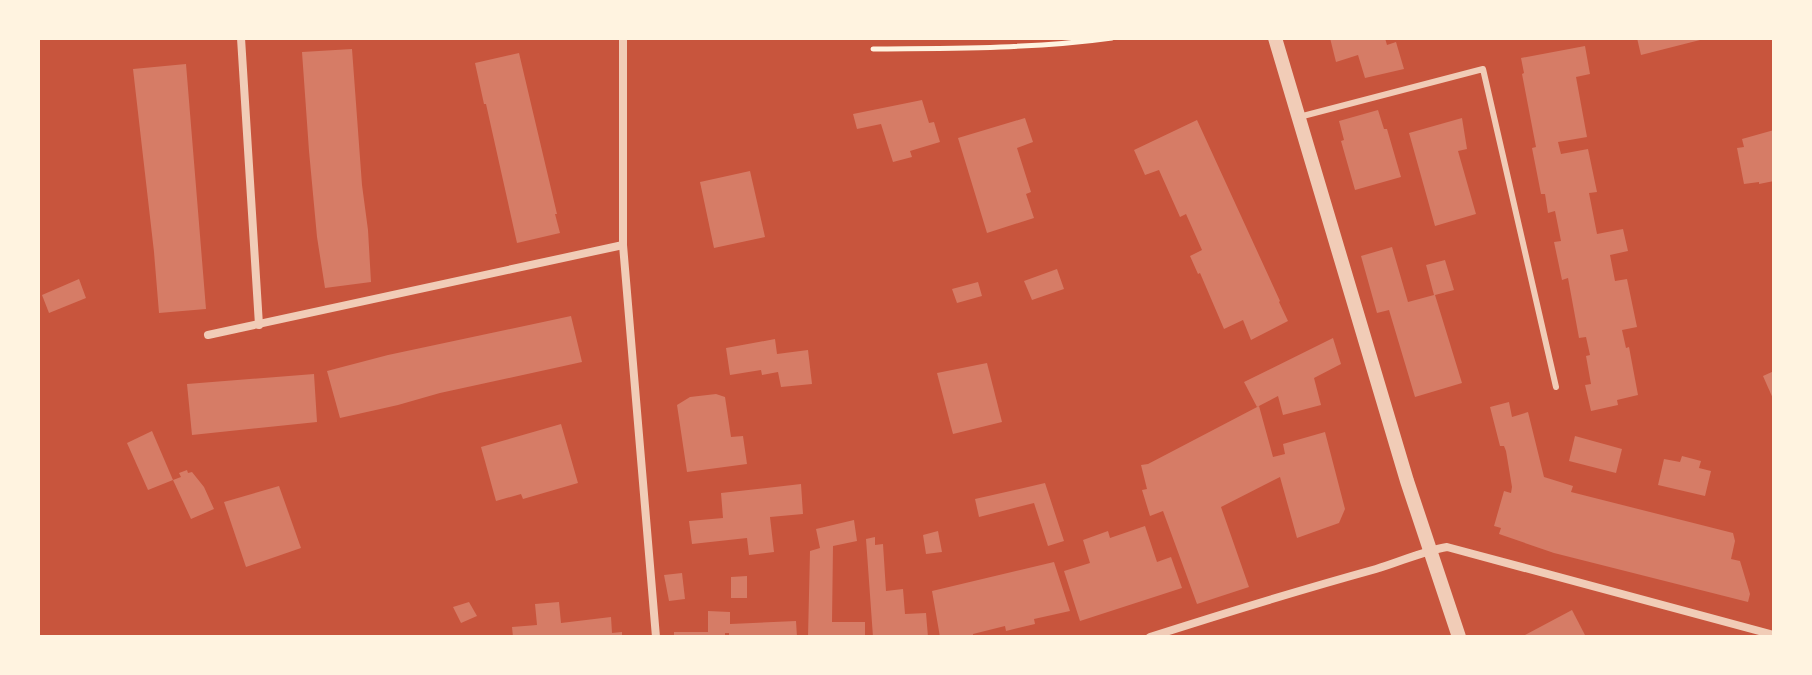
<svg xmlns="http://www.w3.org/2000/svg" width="1812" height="675" font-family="Barlow,sans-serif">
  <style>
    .building { fill: #d67c66 }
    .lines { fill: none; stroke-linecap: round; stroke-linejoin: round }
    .path { stroke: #fff3e0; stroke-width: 5 }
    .service { stroke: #f1ccb7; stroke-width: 6 }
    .minor { stroke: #f1ccb7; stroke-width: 8 }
    .tertiary { stroke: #f1ccb7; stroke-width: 14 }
  </style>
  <rect width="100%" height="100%" fill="#c8553d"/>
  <g class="building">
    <polygon points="1330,38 1385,38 1387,45 1396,42 1404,69 1365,78 1358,55 1336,62"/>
    <polygon points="1637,38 1704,38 1704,39 1641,55"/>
    <polygon points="1585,46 1590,74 1576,77 1587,137 1558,142 1561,154 1588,149 1597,192 1589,193 1597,234 1623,229 1628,251 1610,255 1615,281 1627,279 1637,327 1622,330 1626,348 1629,347 1638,395 1617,400 1618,405 1591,411 1585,385 1591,384 1586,356 1590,355 1586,337 1579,338 1568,278 1562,280 1554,242 1561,241 1555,211 1548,213 1545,194 1541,194 1532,148 1536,147 1522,74 1524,73 1521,58"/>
    <polygon points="352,49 362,185 368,230 371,282 325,288 317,237 309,151 302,52"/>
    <polygon points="519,53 557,214 555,214 560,233 517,243 486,104 484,104 475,63"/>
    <polygon points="186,64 206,309 159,313 154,252 133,69"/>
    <polygon points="922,100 929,123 934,122 940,142 910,151 912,157 893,162 881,124 857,129 853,114"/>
    <polygon points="1378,110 1384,129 1387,129 1401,177 1355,190 1341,141 1344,140 1339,121"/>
    <polygon points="1025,118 1033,142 1017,148 1031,192 1026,194 1034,218 987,233 958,138"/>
    <polygon points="1462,118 1467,149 1458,151 1476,214 1435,226 1409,133"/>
    <polygon points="1197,120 1280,301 1279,302 1288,321 1251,340 1243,320 1224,329 1200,273 1198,274 1190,256 1202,250 1186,214 1180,217 1159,170 1145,175 1134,150"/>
    <polygon points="1774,130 1774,181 1759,184 1759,182 1744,184 1737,148 1744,147 1742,139"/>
    <polygon points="750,171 765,237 714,248 700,182"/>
    <polygon points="1392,247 1408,302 1434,295 1426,265 1445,260 1454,290 1435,295 1462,383 1415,397 1389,310 1377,313 1361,256"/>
    <polygon points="1057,269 1064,289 1032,300 1024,281"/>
    <polygon points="79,279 86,298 49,313 42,295"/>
    <polygon points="978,282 982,296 957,303 952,289"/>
    <polygon points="571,316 582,362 440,393 398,405 340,418 327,371 388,355"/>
    <polygon points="1333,338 1341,364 1314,378 1321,405 1283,415 1278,396 1257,407 1244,382"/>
    <polygon points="775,339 777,354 808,350 812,384 781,387 778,372 762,375 761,370 730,375 726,348"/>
    <polygon points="987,363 1002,422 953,434 937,373"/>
    <polygon points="1774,371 1774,401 1763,376"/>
    <polygon points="314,374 317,422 192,435 187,384"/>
    <polygon points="716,394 725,397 731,437 743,436 747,464 687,472 677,405 690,397"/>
    <polygon points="1509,402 1512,417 1528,412 1544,477 1573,486 1571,492 1733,533 1735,541 1731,559 1740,561 1750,594 1748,602 1554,553 1499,534 1501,528 1494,526 1504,491 1511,493 1512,487 1506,451 1504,446 1500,446 1490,407"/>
    <polygon points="1259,406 1273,457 1285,454 1283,444 1325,432 1345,509 1339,523 1297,538 1280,477 1221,507 1249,587 1197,604 1163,511 1150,516 1142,490 1147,489 1141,465 1148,464"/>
    <polygon points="561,424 578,483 523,499 521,494 496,501 481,447"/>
    <polygon points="152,431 173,480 148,490 127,443"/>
    <polygon points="1575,436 1622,449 1616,473 1569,461"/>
    <polygon points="1682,456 1701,461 1699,468 1711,471 1705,496 1658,485 1664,459 1680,462"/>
    <polygon points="187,470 188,473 192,472 204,487 214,509 191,519 173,480 181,477 179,473"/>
    <polygon points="1045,483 1064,541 1048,546 1034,503 979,517 975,499"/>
    <polygon points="801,484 803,514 770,517 774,552 749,555 747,538 692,544 689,521 723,518 721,493"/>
    <polygon points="279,486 301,548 246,567 224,502"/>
    <polygon points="854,520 857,541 833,546 832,622 865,622 865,637 808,637 810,551 820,548 816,529"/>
    <polygon points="1145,526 1157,562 1171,557 1182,588 1080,621 1064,571 1090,563 1083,540 1108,531 1110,538"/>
    <polygon points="938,531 942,552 926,554 923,535"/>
    <polygon points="875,537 875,545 883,544 886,591 903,589 905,614 926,613 928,637 873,637 866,539"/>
    <polygon points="1054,562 1070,611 1034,619 1035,624 1006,631 1005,626 973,634 973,637 940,637 932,591"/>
    <polygon points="682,573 685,599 669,601 664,575"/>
    <polygon points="747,576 747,598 731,598 731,577"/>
    <polygon points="469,602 477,616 461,623 453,607"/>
    <polygon points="559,602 561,623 611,617 612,633 622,632 622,637 513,637 512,627 537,625 535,604"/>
    <polygon points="1572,610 1586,637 1526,637 1525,635"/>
    <polygon points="708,611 730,612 730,624 796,621 797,637 729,637 729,633 725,633 725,637 674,637 674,632 708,632"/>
  </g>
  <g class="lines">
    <path class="path" d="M 873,49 C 952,48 1033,49 1112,38"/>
    <polyline class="service" points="1299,117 1483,69 1556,387"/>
    <g class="minor">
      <polyline points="241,38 259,325"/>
      <polyline points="623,38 623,245 656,637"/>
      <polyline points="208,335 623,245"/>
      <path d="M 1150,637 C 1225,613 1300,590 1376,569 C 1400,562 1423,551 1447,547 L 1774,635"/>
    </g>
    <polyline class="tertiary" points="1275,38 1407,481 1459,637"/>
  </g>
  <rect width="1812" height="675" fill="none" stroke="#fff3e0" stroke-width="80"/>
</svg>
